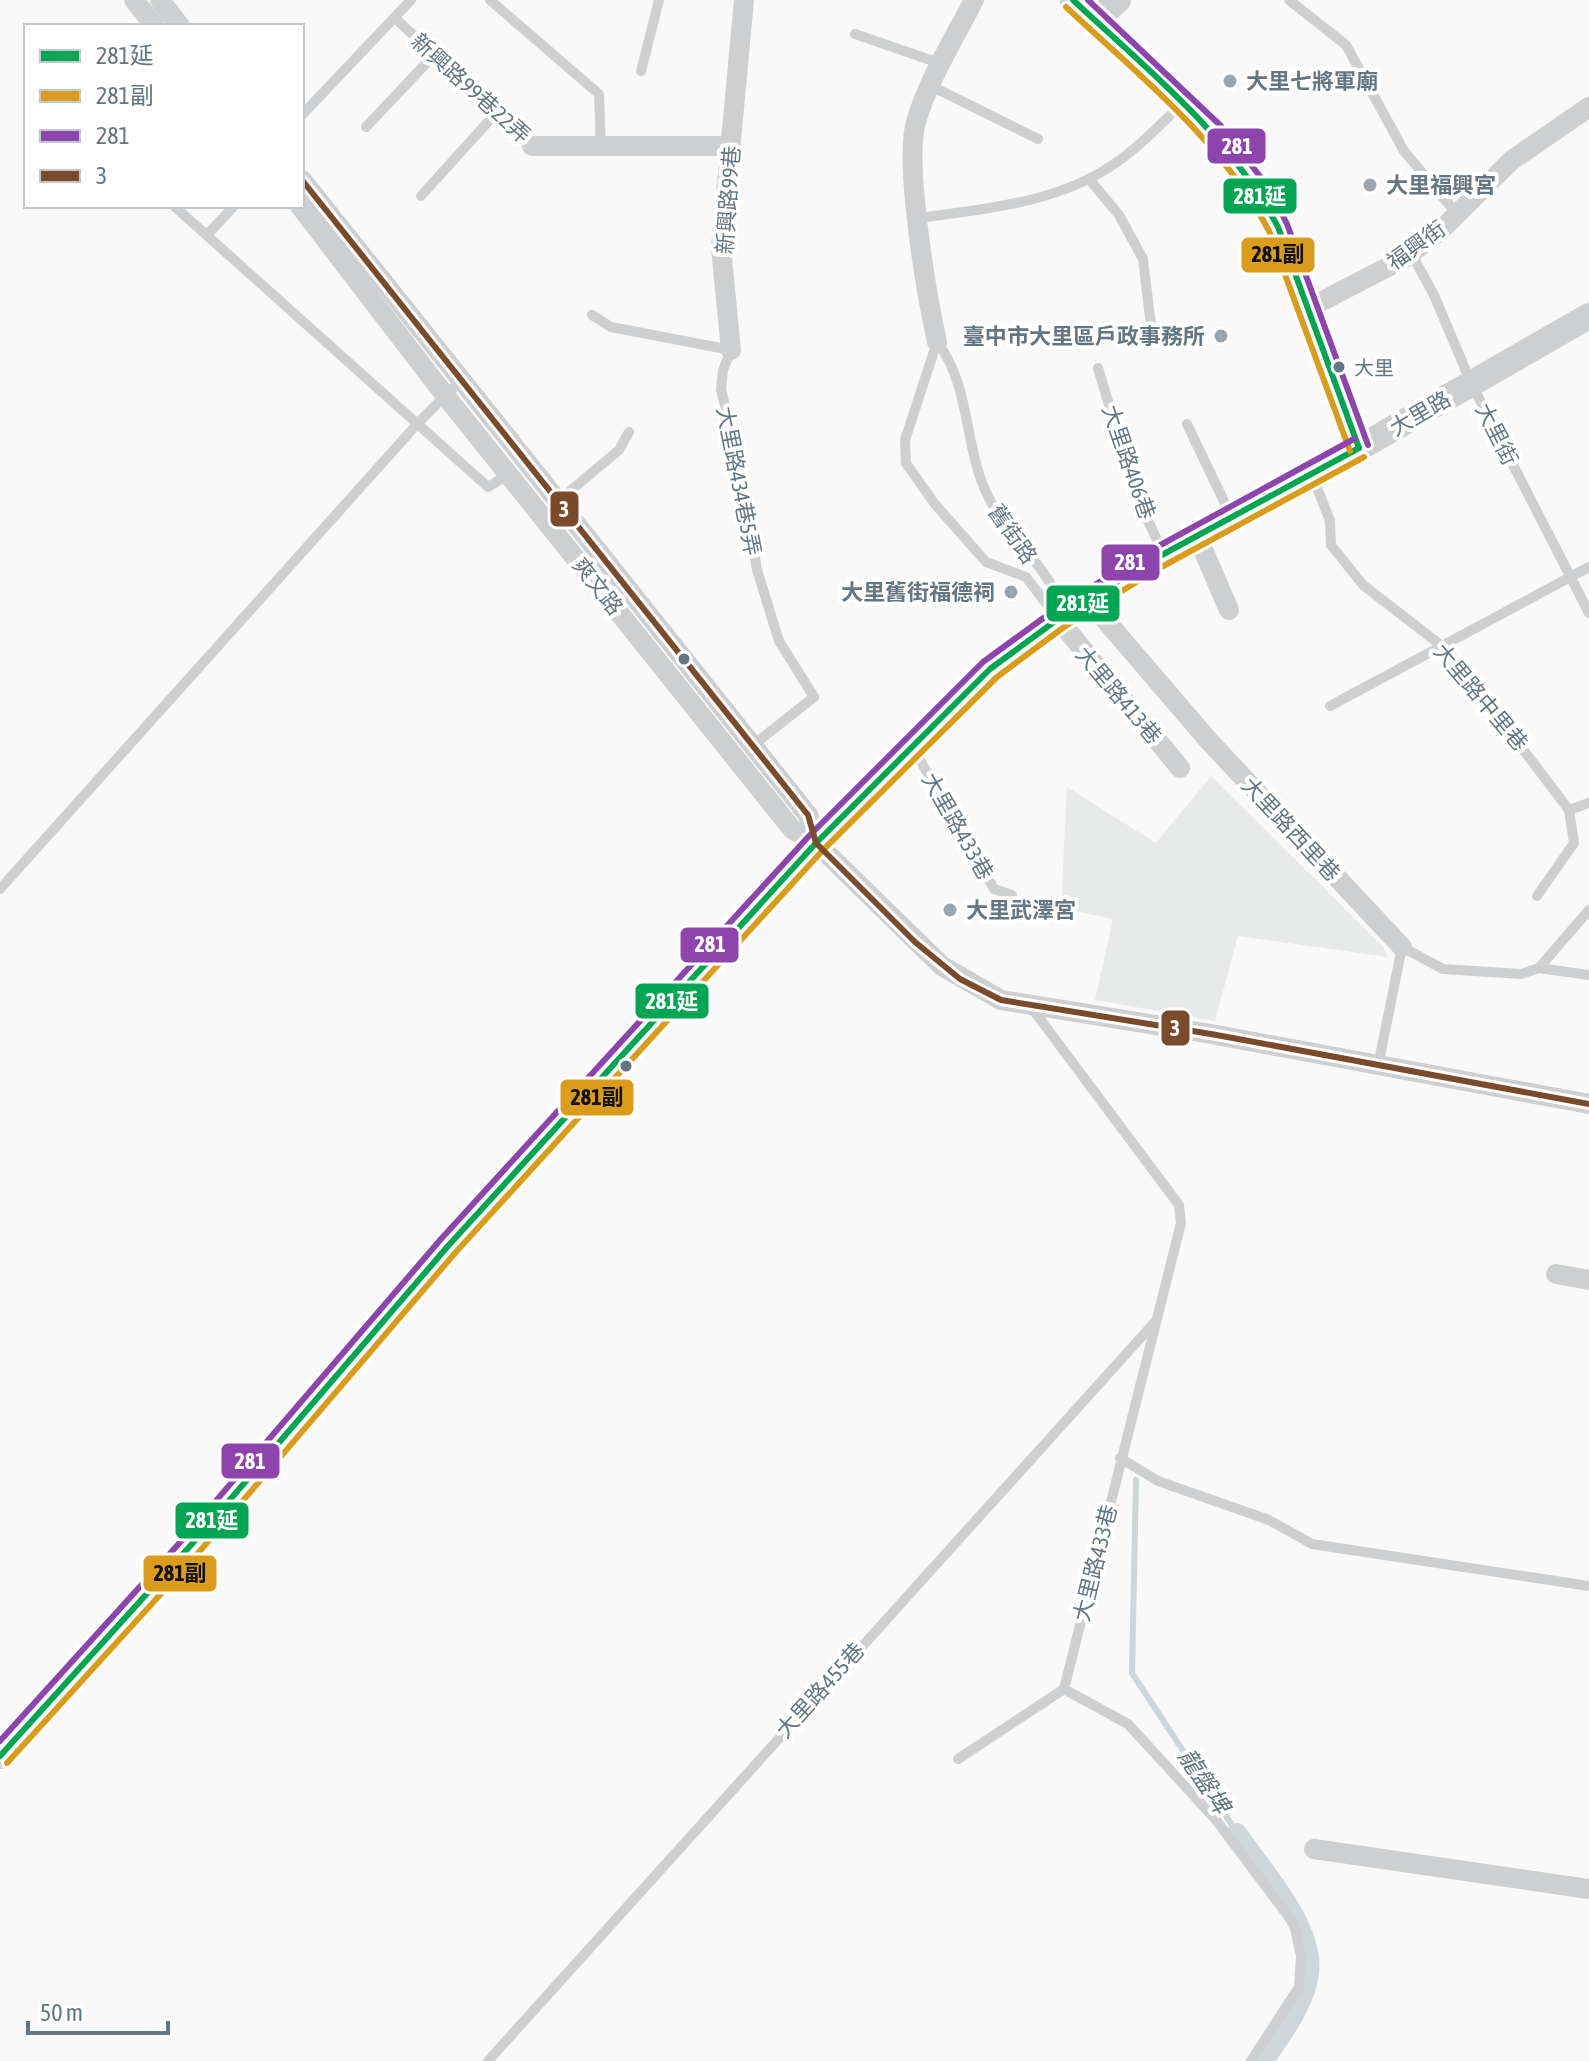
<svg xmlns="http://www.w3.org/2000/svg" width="1589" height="2061" font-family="'Asap Condensed','Noto Sans TC',sans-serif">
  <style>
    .built { fill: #e8e9e9 }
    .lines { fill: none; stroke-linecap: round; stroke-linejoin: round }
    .stream { stroke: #ced6d9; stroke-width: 6 }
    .canal { stroke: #ced6d9; stroke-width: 20 }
    .service { stroke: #cecfd0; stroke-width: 10 }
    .minor { stroke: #cecfd0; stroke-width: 20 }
    .tertiary { stroke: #cecfd0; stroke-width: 26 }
    .bus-1-casing { stroke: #fff; stroke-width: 12 }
    .bus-2-casing { stroke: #fff; stroke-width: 12 }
    .bus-3-casing { stroke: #fff; stroke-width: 12 }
    .bus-4-casing { stroke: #fff; stroke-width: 12 }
    .bus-1 { stroke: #00a651; stroke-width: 6 }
    .bus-2 { stroke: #da9c1a; stroke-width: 6 }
    .bus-3 { stroke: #8e44ad; stroke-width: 6 }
    .bus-4 { stroke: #7a4b2a; stroke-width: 6 }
    .poi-dot { fill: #99a4ac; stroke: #fff; stroke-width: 3 }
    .bus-dot { fill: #657683; stroke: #fff; stroke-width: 3 }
    .labels { text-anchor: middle; stroke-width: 8; stroke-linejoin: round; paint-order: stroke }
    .bus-label { font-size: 20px; fill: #657683; stroke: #fff; text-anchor: start }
    .poi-label { font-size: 22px; font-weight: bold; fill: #657683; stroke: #fff; text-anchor: start }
    .street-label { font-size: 22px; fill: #657683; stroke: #fff }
    .water-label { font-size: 24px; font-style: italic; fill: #60757c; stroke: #fff }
    .line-badge { stroke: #fff; stroke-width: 3 }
    .badge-label { font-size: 22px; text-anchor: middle; font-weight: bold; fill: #fff }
    .pale-badge-label { font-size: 22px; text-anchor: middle; font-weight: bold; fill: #111 }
  </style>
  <rect width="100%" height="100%" fill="#f9f9f9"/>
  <polygon class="built" points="1211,776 1383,947 1388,957 1238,936 1215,1021 1095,1000 1113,919 1061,908 1067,787 1156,843"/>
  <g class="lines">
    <polyline class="stream" points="1136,1480 1132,1673 1237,1833"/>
    <path class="canal" d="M 1237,1833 C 1262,1870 1315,1927 1309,1973 C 1305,2005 1281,2035 1264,2061"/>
    <g class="service">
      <polyline points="490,0 599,94 601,147"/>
      <polyline points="1289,0 1346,45 1404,151 1456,213"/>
      <polyline points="395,18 532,146"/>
      <polyline points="855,34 942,64"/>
      <polyline points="641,71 659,0"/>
      <polyline points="931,86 1038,139"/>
      <polyline points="302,115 411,0"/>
      <polyline points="366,127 434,55"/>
      <polyline points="1089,179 1119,215 1143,259 1152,334"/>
      <polyline points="421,196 496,113"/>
      <polyline points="174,206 488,487 509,474"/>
      <path d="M 919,218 C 984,209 1058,203 1114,164 C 1139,147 1161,124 1183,103"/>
      <polyline points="207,235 234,206"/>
      <polyline points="1411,253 1434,295 1471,383 1589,613"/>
      <polyline points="592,315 611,327 731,350 723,370 721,390 739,459 757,570 779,641 814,697 752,746"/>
      <polyline points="937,342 905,440 906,463 934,503 986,562 1026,577 1058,619"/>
      <path d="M 937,342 C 970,384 964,444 986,492 C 1003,530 1039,559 1055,592 C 1058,599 1057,609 1058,616"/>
      <polyline points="1098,368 1137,498 1164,554"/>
      <polyline points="1187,424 1231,516"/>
      <polyline points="1313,477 1330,521 1331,545 1363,585 1442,646 1459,665 1569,810 1574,843 1537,896"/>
      <polyline points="558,501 619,450 629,432"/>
      <polyline points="1330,706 1589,567"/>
      <polyline points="913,748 994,889 1012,895"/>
      <polyline points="1569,810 1589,803"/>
      <polyline points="0,889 419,422 461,380"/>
      <polyline points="1539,968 1589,910"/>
      <polyline points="1031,1007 1179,1205 1181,1223 1064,1689 1128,1724 1216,1820 1294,1924 1301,1956 1299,1987 1251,2061"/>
      <polyline points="1378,1066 1402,947 1443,969 1521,974 1539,968 1589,975"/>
      <polyline points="1120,1458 1158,1481 1269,1520 1312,1544 1589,1586"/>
      <polyline points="958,1759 1064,1689"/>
      <polyline points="488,2061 1154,1323"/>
    </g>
    <g class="minor">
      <polyline points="134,0 155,26"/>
      <polyline points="160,0 180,26"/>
      <polyline points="532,146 731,146"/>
      <polyline points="302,180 808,815 816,843"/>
      <polyline points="300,206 444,394 792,829 816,843 942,966 1001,1000 1211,1034 1589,1104"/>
      <polyline points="1307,309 1405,258 1442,229 1512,160 1589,107"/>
      <path d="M 937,342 C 927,297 904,163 916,122 C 928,80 954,39 974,0"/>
      <polyline points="731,350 721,248 744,0"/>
      <polyline points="1205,532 1202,547 1229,610"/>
      <polyline points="1089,601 1209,741 1402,947"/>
      <polyline points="1058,619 1180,768"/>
      <polyline points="1556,1274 1589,1280"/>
      <polyline points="1314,1849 1589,1889"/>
    </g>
    <g class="tertiary">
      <path d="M 1073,0 C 1144,69 1237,134 1278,227 L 1359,448"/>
      <polyline points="1095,21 1118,0"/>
      <polyline points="0,1756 191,1545 448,1246 816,843 990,669 1058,619 1149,562 1312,475 1589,316"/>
    </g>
    <g class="bus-1-casing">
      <g id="bus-1">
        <path d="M 1073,0 C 1149,71 1229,134 1278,227 L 1359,448"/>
        <polyline points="0,1756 191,1545 448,1246 816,843 990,669 1058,619 1149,562 1359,448"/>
      </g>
    </g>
    <g class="bus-2-casing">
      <g id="bus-2">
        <path d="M 1066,7 C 1141,77 1220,139 1269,231 L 1350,451"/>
        <polyline points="7,1763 199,1552 455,1253 823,850 997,677 1064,627 1154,571 1364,457"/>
      </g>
    </g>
    <g class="bus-3-casing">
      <g id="bus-3">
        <polyline points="1088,0 1221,126 1269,188 1287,224 1368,445"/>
        <polyline points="0,1741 184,1538 441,1239 809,836 983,662 1053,611 1144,554 1354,439"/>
      </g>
    </g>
    <g class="bus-4-casing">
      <polyline id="bus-4" points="302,180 808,815 816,843 915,942 960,979 1001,1000 1211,1034 1589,1104"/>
    </g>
    <use href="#bus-1" class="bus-1"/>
    <use href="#bus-2" class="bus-2"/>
    <use href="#bus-3" class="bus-3"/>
    <use href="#bus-4" class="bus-4"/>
  </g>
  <g class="poi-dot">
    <circle cx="1230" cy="81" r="8"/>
    <circle cx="1370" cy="185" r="8"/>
    <circle cx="1221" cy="336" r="8"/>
    <circle cx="1011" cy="592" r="8"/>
    <circle cx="950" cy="910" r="8"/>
  </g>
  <g class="bus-dot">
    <circle cx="1339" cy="367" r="7"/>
    <circle cx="684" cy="659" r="7"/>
    <circle cx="626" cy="1066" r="7"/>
  </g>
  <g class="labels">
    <g class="bus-label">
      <text x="1354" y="375">大里</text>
    </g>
    <g class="poi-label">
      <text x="1246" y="89">大里七將軍廟</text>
      <text x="1386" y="193">大里福興宮</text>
      <text x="1205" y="344" text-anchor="end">臺中市大里區戶政事務所</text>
      <text x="995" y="600" text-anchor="end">大里舊街福德祠</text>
      <text x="966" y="918">大里武澤宮</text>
    </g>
    <g class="street-label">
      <text transform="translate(471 88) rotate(42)" y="8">新興路99巷22弄</text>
      <text transform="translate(728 200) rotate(-86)" y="8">新興路99巷</text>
      <text transform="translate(1416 245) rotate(-36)" y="8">福興街</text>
      <text transform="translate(1420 413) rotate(-30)" y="8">大里路</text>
      <text transform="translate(1497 434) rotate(63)" y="8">大里街</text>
      <text transform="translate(1129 462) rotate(71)" y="8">大里路406巷</text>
      <text transform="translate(739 481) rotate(79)" y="8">大里路434巷5弄</text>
      <text transform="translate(1013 534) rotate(55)" y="8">舊街路</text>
      <text transform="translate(598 586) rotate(52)" y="8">爽文路</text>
      <text transform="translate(1119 695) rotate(50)" y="8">大里路413巷</text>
      <text transform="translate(1481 697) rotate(50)" y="8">大里路中里巷</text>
      <text transform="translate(958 826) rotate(60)" y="8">大里路433巷</text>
      <text transform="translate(1291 829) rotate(47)" y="8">大里路西里巷</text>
      <text transform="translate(1095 1563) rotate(-76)" y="8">大里路433巷</text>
      <text transform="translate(820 1690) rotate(-48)" y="8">大里路455巷</text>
    </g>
    <g class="water-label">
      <text transform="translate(1204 1781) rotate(56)" y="8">龍盤埤</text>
    </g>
  </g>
  <g class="line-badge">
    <rect x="1206" y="127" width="61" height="38" rx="8" fill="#8e44ad"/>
    <rect x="1222" y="177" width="76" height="38" rx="8" fill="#00a651"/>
    <rect x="1240" y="236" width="76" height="38" rx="8" fill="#da9c1a"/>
    <rect x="549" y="490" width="31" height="38" rx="8" fill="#7a4b2a"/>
    <rect x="1100" y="543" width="61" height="39" rx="8" fill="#8e44ad"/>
    <rect x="1045" y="584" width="76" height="39" rx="8" fill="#00a651"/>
    <rect x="679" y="926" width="61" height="38" rx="8" fill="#8e44ad"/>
    <rect x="634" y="982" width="76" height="38" rx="8" fill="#00a651"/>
    <rect x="1160" y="1009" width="31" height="38" rx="8" fill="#7a4b2a"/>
    <rect x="559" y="1078" width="76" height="39" rx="8" fill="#da9c1a"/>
    <rect x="220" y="1442" width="61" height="38" rx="8" fill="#8e44ad"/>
    <rect x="174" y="1501" width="76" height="39" rx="8" fill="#00a651"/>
    <rect x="142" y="1554" width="76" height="39" rx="8" fill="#da9c1a"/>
  </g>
  <g class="badge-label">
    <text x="1237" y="154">281</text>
    <text x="1260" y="204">281延</text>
    <text x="564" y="517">3</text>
    <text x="1130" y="570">281</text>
    <text x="1083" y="611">281延</text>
    <text x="710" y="952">281</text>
    <text x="672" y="1009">281延</text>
    <text x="1175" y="1036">3</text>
    <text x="250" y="1469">281</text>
    <text x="212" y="1528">281延</text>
  </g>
  <g class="pale-badge-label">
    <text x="1278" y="262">281副</text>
    <text x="597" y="1105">281副</text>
    <text x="180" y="1581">281副</text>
  </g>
  <rect x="24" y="24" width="280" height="184" fill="#ffffff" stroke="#c1c8cd" stroke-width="2"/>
  <rect x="40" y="50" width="40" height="12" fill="#00a651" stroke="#c1c8cd" stroke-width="2"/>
  <text x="96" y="64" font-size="24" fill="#657683">281延</text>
  <rect x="40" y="90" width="40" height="12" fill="#da9c1a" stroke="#c1c8cd" stroke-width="2"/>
  <text x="96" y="104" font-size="24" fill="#657683">281副</text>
  <rect x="40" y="130" width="40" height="12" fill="#8e44ad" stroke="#c1c8cd" stroke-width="2"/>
  <text x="96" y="144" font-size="24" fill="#657683">281</text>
  <rect x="40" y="170" width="40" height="12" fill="#7a4b2a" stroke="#c1c8cd" stroke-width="2"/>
  <text x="96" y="184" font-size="24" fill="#657683">3</text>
  <path d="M28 2021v12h140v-12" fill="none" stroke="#657683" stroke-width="4"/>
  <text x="40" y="2021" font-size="24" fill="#657683" stroke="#ffffff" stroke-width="6" paint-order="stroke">50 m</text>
</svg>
